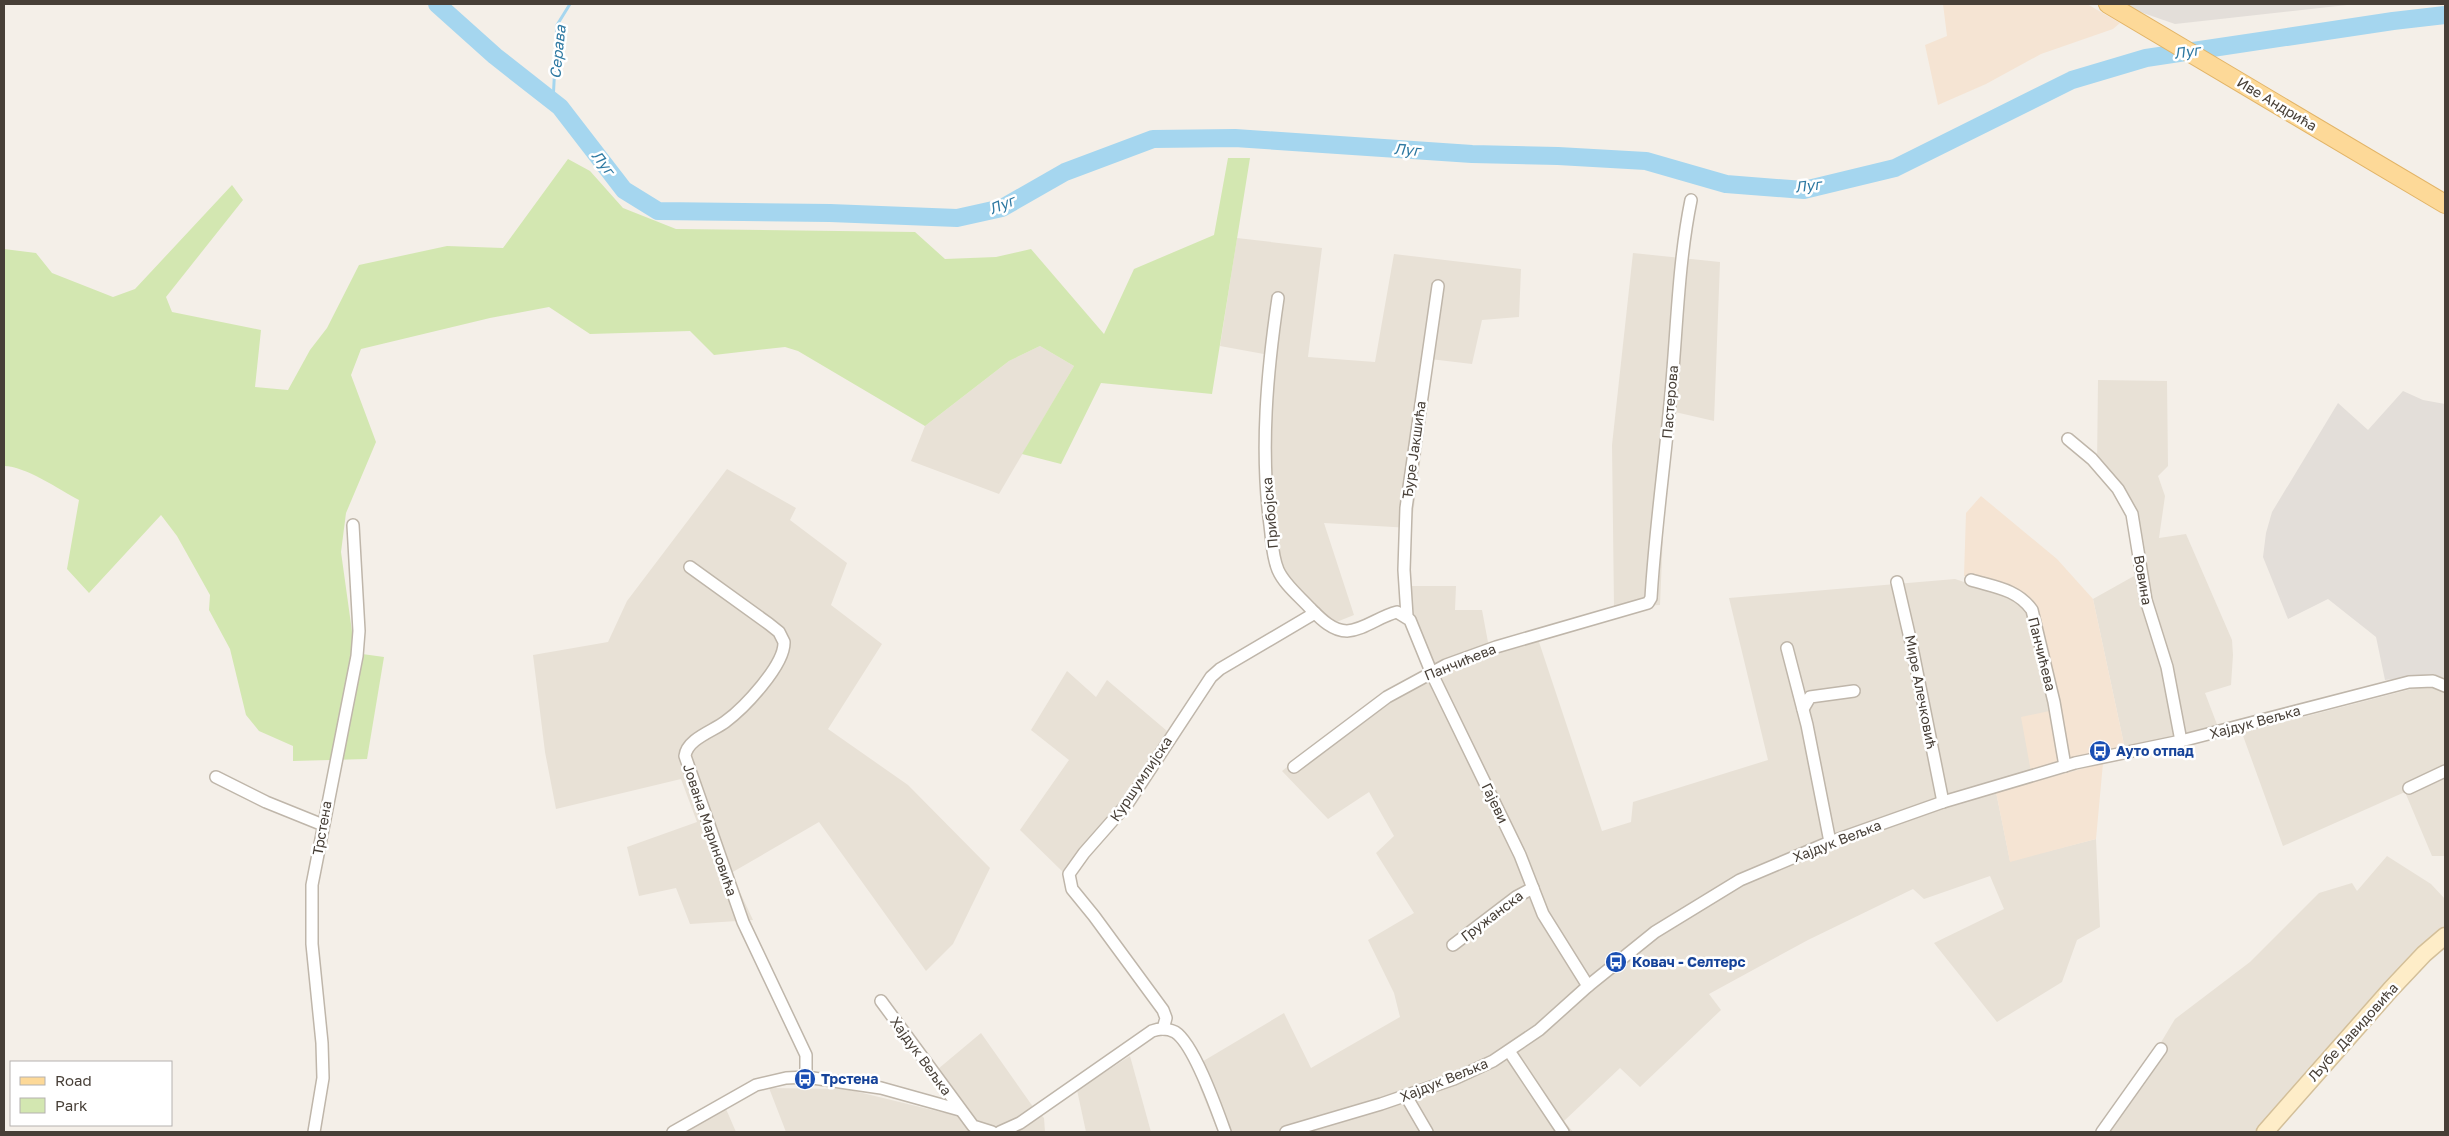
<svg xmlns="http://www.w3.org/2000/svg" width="2449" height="1136" font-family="'Golos Text',sans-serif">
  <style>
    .residential { fill: #e8e1d6 }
    .commercial { fill: #f5e4d3 }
    .industrial { fill: #e3ded9 }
    .green { fill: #d3e7b1 }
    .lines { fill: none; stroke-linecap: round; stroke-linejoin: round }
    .stream { stroke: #a5d6ef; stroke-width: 3 }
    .river { stroke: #a5d6ef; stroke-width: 18 }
    .street-casing { stroke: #bfb6aa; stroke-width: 14 }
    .secondary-casing { stroke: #d3bf99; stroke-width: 19 }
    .primary-casing { stroke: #e2b467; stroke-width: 20 }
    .street { stroke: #fff; stroke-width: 11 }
    .secondary { stroke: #feedc8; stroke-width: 16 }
    .primary { stroke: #fdd998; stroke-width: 18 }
    .labels { text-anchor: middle; stroke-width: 5; stroke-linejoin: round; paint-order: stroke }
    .street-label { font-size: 14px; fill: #473f37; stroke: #fff }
    .transit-label { font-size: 14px; font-weight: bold; fill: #164399; stroke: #fff; text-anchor: start }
    .water-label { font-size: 15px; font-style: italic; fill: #2e79a2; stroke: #fff }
  </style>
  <rect width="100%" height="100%" fill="#f4efe8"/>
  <g class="residential">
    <polygon points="1237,238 1322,248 1308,357 1375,362 1394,254 1521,269 1519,317 1482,320 1472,364 1430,359 1423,442 1411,528 1324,523 1354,615 1334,623 1284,572 1273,532 1269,457 1275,356 1220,346"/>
    <polygon points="1633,253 1720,262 1714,421 1675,412 1664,510 1660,605 1614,607 1612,445"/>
    <polygon points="1040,346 1074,366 999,494 911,461 925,426 1009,361"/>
    <polygon points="2098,380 2167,381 2168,466 2158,476 2165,496 2159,538 2186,534 2232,640 2233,655 2231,685 2205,693 2218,727 2125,749 2093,599 2134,576 2130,519 2097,467"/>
    <polygon points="727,469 796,508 790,520 847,563 831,605 882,644 828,729 908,785 990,868 953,944 926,971 819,822 731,873 753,920 690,924 676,888 639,896 627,847 697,822 681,779 556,809 545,752 533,655 608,642 627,601"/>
    <polygon points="1955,579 2013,598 2022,607 2032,622 2054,710 2031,772 1996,792 2010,861 2096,839 2100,927 2077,940 2062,982 1997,1022 1934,943 2004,909 1990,876 1924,899 1913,889 1808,940 1709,994 1721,1010 1640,1087 1620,1068 1564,1121 1573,1132 1218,1132 1200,1088 1195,1066 1284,1013 1311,1068 1400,1017 1394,993 1368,940 1414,913 1376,853 1394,836 1369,792 1328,819 1282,771 1326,736 1434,668 1410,615 1407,586 1456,586 1455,610 1482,610 1490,653 1538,639 1602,831 1631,822 1633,802 1768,760 1729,598"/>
    <polygon points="1067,671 1096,697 1107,680 1167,731 1126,800 1064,873 1020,830 1069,760 1031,730"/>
    <polygon points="2423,686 2435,688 2445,693 2445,856 2432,856 2405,792 2283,846 2242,733"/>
    <polygon points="2387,856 2431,884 2445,899 2445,930 2261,1132 2097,1132 2151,1059 2175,1019 2250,962 2319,893 2352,883 2357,891"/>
    <polygon points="981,1033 1031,1104 1044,1118 1045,1132 786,1132 769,1088 846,1089 945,1113 965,1111 938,1069"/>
    <polygon points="1130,1056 1151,1132 1086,1132 1077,1090"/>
    <polygon points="726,1109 736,1132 683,1132"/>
  </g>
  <g class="commercial">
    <polygon points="1943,4 2087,4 2120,23 2113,29 2041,54 1986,84 1938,105 1925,45 1947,36"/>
    <polygon points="1981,496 2057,559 2093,599 2125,749 2069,759 2045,638 2012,589 1964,576 1966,513"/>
    <polygon points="2054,710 2061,764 2031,772 2021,717"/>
    <polygon points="2103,763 2096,839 2010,862 1996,792"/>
  </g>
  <g class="industrial">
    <polygon points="2117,4 2356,4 2175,24"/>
    <polygon points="2403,391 2423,400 2445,404 2445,679 2434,674 2385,680 2376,637 2328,599 2288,619 2263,557 2266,533 2272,512 2338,403 2368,430"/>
  </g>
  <path class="green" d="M 1228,158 L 1250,158 L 1212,394 L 1101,383 L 1061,464 L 1022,454 L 1074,366 L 1040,346 L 1009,361 L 925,426 L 798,351 L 785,347 L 714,355 L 690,331 L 590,334 L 549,307 L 490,318 L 361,349 L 351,375 L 376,442 L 346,513 L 341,552 L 355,653 L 384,657 L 367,759 L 293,761 L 293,746 L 259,731 L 246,715 L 230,649 L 209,610 L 210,595 L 177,536 L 161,515 L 89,593 L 67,569 L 79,500 C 60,490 25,466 4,466 L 4,249 L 36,253 L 52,273 L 113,297 L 135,289 L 232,185 L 243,200 L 166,297 L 172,312 L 261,330 L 255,387 L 288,390 L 310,350 L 327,328 L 359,265 L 447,246 L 503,248 L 568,159 L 590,171 L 623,208 L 676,229 L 915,232 L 945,259 L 996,257 L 1031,249 L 1104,334 L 1134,269 L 1214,235 Z"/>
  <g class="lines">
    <polyline class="stream" points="553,102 557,25 570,4"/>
    <polyline class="river" points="437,4 495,56 560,107 624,190 658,211 830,213 957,218 1002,208 1065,172 1153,139 1235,138 1472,154 1558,156 1646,161 1726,184 1804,190 1895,168 2072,80 2146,58 2393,21 2445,15"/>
    <g class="street-casing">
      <g id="street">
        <path d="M 1278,298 C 1267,372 1260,450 1270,525 C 1272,540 1272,556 1278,570 C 1284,584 1299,596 1310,608 C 1320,618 1332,631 1347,631 C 1364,630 1380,616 1397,612 L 1410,620 L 1432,674 L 1520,855 L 1543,914 L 1588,986"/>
        <polyline points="2068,439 2092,459 2118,489 2132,514 2146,600 2167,667 2181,741"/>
        <path d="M 690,567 L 769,624 L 779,632 L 784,642 C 785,665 744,708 725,722 C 713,731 687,739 685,756 L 743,922 L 806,1055 L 806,1077"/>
        <path d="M 1971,580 C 1994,587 2017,589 2032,610 L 2054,702 L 2065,766"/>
        <polyline points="1897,582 1912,647 1943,802"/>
        <polyline points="1407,616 1404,570 1406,508 1438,286"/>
        <polyline points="1787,648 1807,725 1830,842"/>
        <polyline points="1803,709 1810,697 1854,691"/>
        <path d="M 1294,767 L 1387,697 L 1446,665 L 1496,647 L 1648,603 L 1651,598 C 1655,530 1665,462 1671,393 C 1677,329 1678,264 1691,200"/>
        <polyline points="216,777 266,802 323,825"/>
        <polyline points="2409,788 2445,771"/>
        <polyline points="1453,945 1516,897 1533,888"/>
        <polyline points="881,1001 973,1126 992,1132"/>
        <polyline points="1163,1029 1166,1018 1163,1010 1094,916 1072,889 1069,874 1084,853 1128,803 1211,677 1220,669 1315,613"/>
        <polyline points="1509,1051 1563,1132"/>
        <polyline points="1406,1096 1427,1132"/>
        <polyline points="314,1132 323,1078 322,1043 312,944 312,885 357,656 359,631 353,525"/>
        <polyline points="673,1132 756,1085 786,1078 806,1077 881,1088 960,1110"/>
        <path d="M 1000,1132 L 1020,1123 L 1152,1031 C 1160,1028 1167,1028 1175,1032 C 1194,1044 1217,1110 1225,1132"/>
        <polyline points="1286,1132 1381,1104 1454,1079 1493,1061 1539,1030 1588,986 1655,932 1740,880 1830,842 1943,802 2075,763 2181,741 2409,682 2433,681 2445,686"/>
        <polyline points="2102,1132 2161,1049"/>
      </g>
    </g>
    <g class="secondary-casing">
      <polyline id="secondary" points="2265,1132 2391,989 2424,954 2445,936"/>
    </g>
    <g class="primary-casing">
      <polyline id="primary" points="2108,4 2445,204"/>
    </g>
    <use href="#street" class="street"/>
    <use href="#secondary" class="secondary"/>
    <use href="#primary" class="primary"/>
  </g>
  <defs>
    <g id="bus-disc" transform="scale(1.125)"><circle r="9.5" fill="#1a4fb4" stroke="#fff"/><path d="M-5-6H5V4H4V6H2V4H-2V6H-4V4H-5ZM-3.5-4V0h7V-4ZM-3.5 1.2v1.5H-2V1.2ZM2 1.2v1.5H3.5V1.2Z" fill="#fff"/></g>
  </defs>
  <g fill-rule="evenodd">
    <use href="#bus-disc" x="2100" y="751"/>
    <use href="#bus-disc" x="1616" y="962"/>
    <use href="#bus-disc" x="805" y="1079"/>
  </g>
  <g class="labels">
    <g class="street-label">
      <text transform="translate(2277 104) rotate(31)" y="5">Иве Андрића</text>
      <text transform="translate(1670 402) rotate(-85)" y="5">Пастерова</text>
      <text transform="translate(1414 450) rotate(-82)" y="5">Ђуре Јакшића</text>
      <text transform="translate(1270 513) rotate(-95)" y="5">Прибојска</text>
      <text transform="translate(2143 580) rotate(80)" y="5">Вовина</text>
      <text transform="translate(2042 654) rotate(76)" y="5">Панчићева</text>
      <text transform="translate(1460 662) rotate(-22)" y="5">Панчићева</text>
      <text transform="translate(1921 692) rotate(79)" y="5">Мире Алечковић</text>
      <text transform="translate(2255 722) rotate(-15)" y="5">Хајдук Вељка</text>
      <text transform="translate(1141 779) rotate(-56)" y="5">Куршумлијска</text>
      <text transform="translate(1495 803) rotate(64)" y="5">Гајеви</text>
      <text transform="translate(322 828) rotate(-80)" y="5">Трстена</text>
      <text transform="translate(710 830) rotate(71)" y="5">Јована Мариновића</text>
      <text transform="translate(1837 841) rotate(-21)" y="5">Хајдук Вељка</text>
      <text transform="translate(1492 916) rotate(-37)" y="5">Гружанска</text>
      <text transform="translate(2353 1032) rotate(-48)" y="5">Љубе Давидовића</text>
      <text transform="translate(921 1056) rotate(54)" y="5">Хајдук Вељка</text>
      <text transform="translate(1444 1080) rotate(-22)" y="5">Хајдук Вељка</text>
    </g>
    <g class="transit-label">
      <text x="2116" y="756">Ауто отпад</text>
      <text x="1632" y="967">Ковач - Селтерс</text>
      <text x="821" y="1084">Трстена</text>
    </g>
    <g class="water-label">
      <text transform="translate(558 52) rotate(-84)" y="5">Серава</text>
      <text transform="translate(2187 52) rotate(-8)" y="5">Луг</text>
      <text transform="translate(1407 150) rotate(4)" y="5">Луг</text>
      <text transform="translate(603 163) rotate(52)" y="5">Луг</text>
      <text transform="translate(1808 186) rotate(-7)" y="5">Луг</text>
      <text transform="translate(1002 205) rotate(-22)" y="5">Луг</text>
    </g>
  </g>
  <rect width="2449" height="1136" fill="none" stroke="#473f37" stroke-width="10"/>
  <rect x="10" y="1061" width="162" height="65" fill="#ffffff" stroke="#b5b2af"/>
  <rect x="20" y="1077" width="25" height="8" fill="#fdd998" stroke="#b5b2af"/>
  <text x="55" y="1086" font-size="15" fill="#473f37">Road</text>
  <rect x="20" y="1098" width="25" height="15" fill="#d3e7b1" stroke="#b5b2af"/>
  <text x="55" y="1111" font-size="15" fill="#473f37">Park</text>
</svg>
